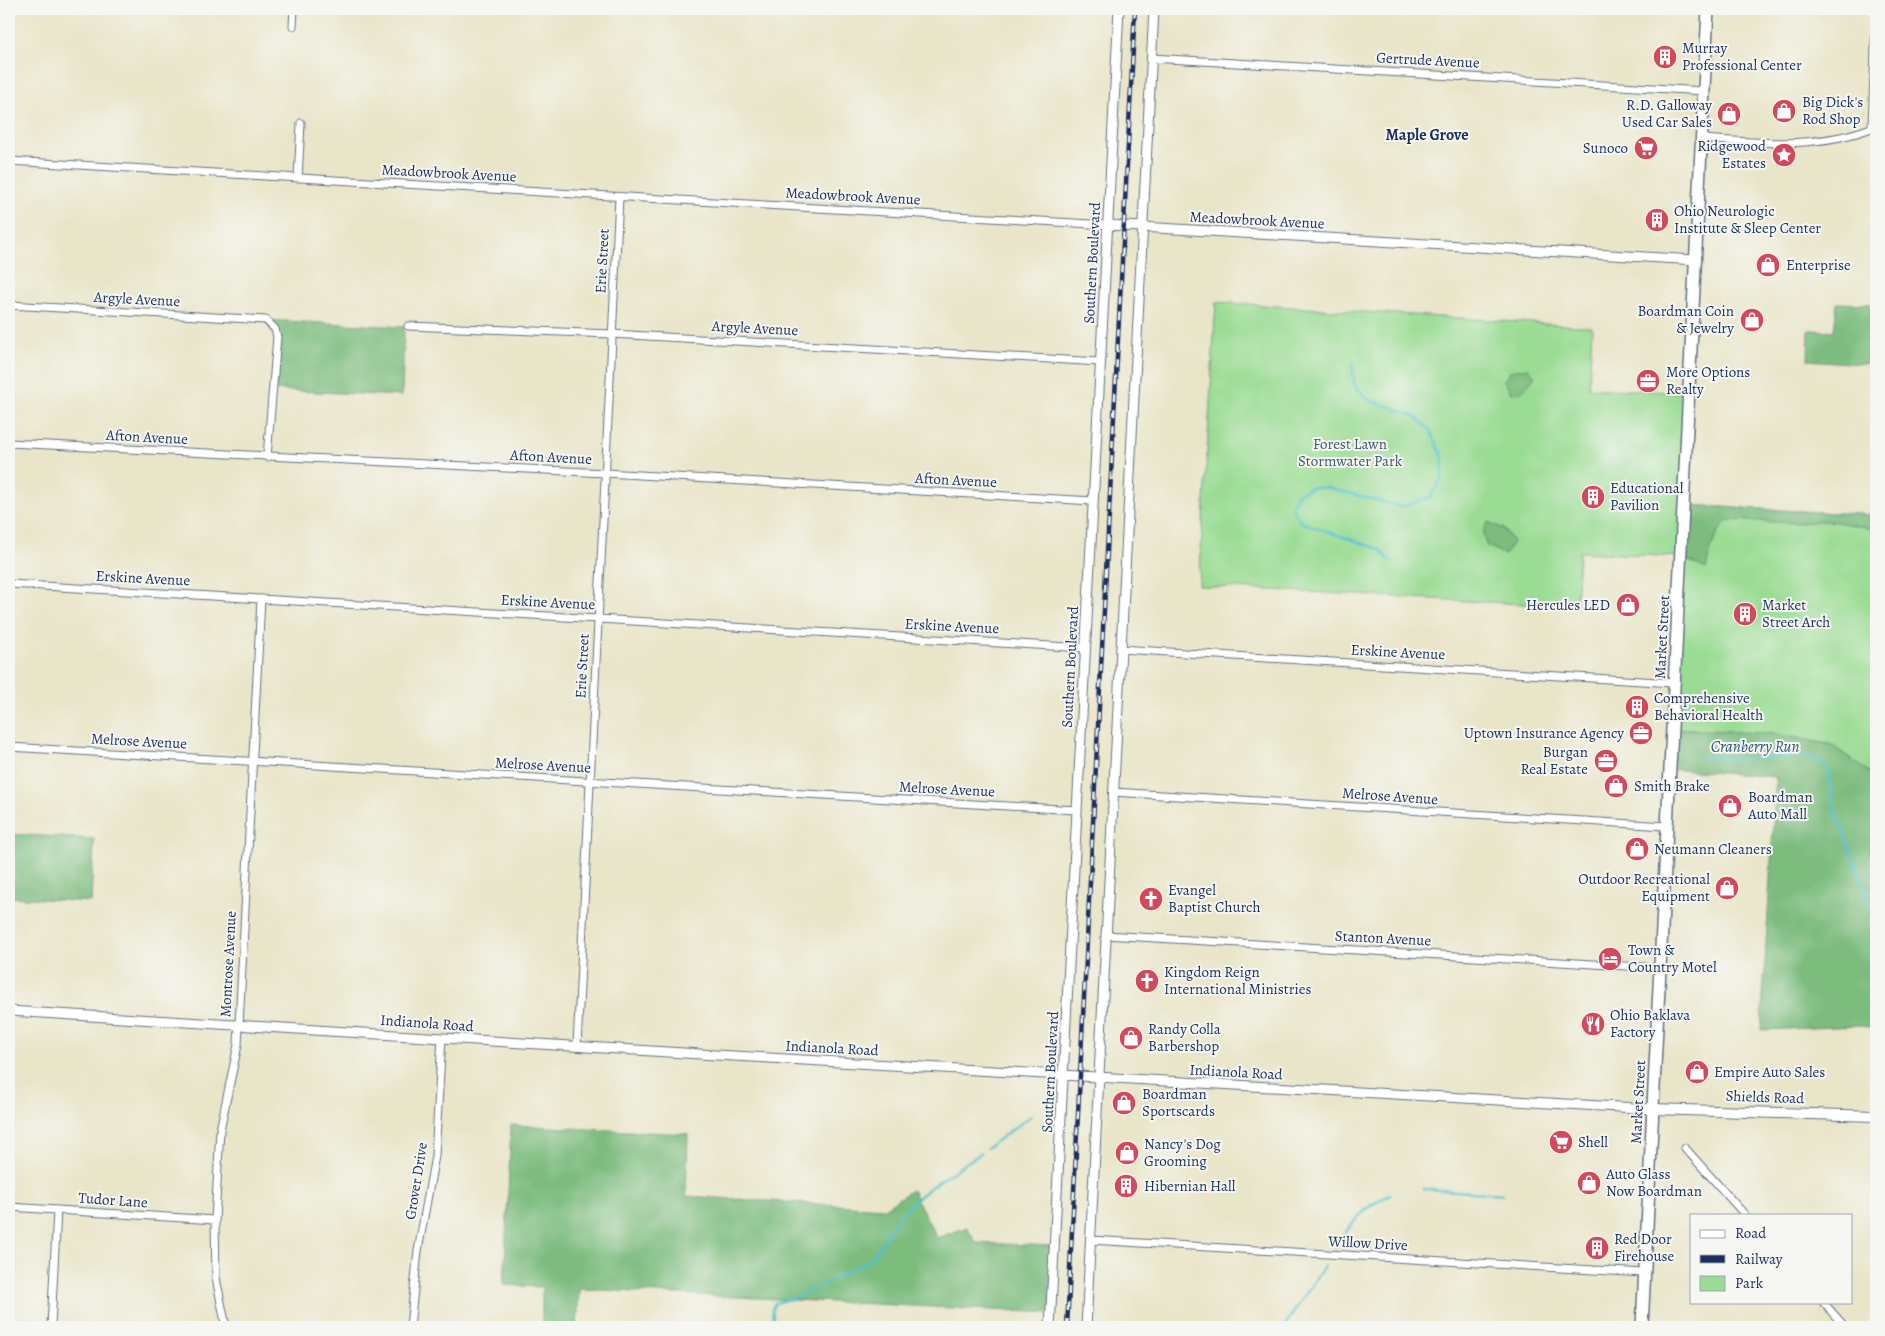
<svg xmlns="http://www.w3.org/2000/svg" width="1885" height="1336" font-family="Alegreya,serif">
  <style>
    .green { fill: #9adc93; stroke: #5a8678 }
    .forest { fill: #7bbc7d; stroke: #4b766e }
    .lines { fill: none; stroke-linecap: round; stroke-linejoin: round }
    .stream { stroke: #54c1cc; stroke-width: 2.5 }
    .minor-casing { stroke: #636f83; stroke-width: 9 }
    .tertiary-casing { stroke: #636f83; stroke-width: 11 }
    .secondary-casing { stroke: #636f83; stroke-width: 12 }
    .primary-casing { stroke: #636f83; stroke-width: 14 }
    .minor { stroke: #fff; stroke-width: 7 }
    .tertiary { stroke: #fff; stroke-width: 9 }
    .secondary { stroke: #fff; stroke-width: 10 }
    .primary { stroke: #fff; stroke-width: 11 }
    .rail-casing { stroke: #1b2f5e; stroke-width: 4.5 }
    .rail { stroke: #f6f6f2; stroke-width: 2.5; stroke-dasharray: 8; stroke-linecap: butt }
    .labels { text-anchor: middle; stroke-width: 4; stroke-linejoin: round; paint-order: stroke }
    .poi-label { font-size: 15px; fill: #1b2f5e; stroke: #f6f6f2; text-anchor: start }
    .street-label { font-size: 15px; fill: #1b2f5e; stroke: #f6f6f2 }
    .park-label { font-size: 15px; fill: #3b5a6b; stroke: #f6f6f2 }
    .neighbourhood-label { font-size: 16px; font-weight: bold; fill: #1b2f5e; stroke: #f6f6f2 }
    .water-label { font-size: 16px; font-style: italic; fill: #2c5b7f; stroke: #f6f6f2 }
  </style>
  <rect width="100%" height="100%" fill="#f6f6f2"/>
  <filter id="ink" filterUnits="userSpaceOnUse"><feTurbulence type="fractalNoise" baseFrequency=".02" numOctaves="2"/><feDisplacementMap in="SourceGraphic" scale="10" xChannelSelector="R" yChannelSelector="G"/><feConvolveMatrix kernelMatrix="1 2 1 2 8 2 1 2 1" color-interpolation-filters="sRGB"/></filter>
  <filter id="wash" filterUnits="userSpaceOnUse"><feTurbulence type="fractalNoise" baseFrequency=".0096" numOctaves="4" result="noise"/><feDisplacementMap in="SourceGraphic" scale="20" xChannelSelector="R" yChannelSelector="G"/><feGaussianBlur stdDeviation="1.12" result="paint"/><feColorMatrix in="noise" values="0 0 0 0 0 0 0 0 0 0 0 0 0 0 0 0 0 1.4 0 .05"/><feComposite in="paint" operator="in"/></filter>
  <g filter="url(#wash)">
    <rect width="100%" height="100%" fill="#e9e5c8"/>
    <polygon class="green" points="1216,302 1592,327 1589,388 1689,393 1683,505 1876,515 1876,778 1832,745 1776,734 1672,728 1680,557 1579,552 1576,607 1199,586"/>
    <g class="forest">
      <polygon points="1837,303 1876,304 1876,365 1808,360 1809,330 1834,331"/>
      <polygon points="264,320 404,327 402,396 273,390 277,337"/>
      <polygon points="1528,368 1535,377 1522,392 1511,393 1504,381 1510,371"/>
      <path d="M 1683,505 L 1876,515 L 1876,529 L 1829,521 L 1794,523 L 1729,520 C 1714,532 1710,551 1706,569 L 1681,557 Z"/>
      <polygon points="1488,522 1504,529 1513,542 1505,555 1486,545 1483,533"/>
      <polygon points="1672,728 1776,734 1832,745 1876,778 1876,1028 1860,1026 1761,1030 1776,777 1669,769"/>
      <polygon points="9,834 94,839 91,902 9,897"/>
      <polygon points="511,1125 688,1134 686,1196 884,1208 912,1190 937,1238 967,1227 976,1243 1054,1246 1050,1313 579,1289 577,1327 542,1327 542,1287 504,1285"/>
    </g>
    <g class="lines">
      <g class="stream">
        <polyline points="1352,362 1354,384 1367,399 1415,416 1430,430 1443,458 1442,479 1430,497 1402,507 1328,488 1312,487 1298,493 1292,507 1300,522 1379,549 1391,562"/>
        <polyline points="1702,757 1740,759 1804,756 1821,761 1827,770 1836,813 1876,917"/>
        <polyline points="987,1148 1031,1116"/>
        <polyline points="1424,1189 1503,1194"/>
        <path d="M 1335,1248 C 1350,1224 1364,1206 1390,1195"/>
        <path d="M 774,1324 L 772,1309 L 775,1303 L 798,1297 L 869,1260 C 882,1248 886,1232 897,1219 C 919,1191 952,1173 981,1153"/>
        <polyline points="1284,1327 1324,1266"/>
      </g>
    </g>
  </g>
  <g filter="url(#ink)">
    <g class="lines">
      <g class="minor-casing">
        <g id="minor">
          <polyline points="293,26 294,9"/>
          <polyline points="1151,58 1704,91"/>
          <polyline points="1872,127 1876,24"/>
          <path d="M 1702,139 C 1761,143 1821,149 1876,126"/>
          <polyline points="9,161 1108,225"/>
          <polyline points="298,178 301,123"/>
          <polyline points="9,305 266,320 275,329 277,337 267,457"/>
          <polyline points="408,326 612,334 1100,362"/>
          <polyline points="9,443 605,473 1093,501"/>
          <polyline points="9,584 1085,648"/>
          <polyline points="1120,649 1674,683"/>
          <polyline points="9,747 1076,810"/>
          <polyline points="1113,792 1666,826"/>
          <polyline points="1105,935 1660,968"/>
          <polyline points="577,1047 619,197"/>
          <polyline points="1685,1148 1745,1215"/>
          <polyline points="9,1207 215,1220"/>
          <polyline points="1091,1240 1644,1273"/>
          <polyline points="1823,1302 1845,1327"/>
          <polyline points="51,1327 57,1210"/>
          <polyline points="226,1327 216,1278 215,1220 220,1130 238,1045 261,599"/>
          <polyline points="410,1327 418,1251 435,1156 442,1038"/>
        </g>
      </g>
      <g class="tertiary-casing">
        <g id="tertiary">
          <polyline points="1108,225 1696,260"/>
          <polyline points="9,1011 716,1055 1653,1109"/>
          <polyline points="1050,1327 1119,9"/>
          <polyline points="1086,1327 1154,9"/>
        </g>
      </g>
      <g class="secondary-casing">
        <polyline id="secondary" points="1653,1109 1876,1116"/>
      </g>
      <g class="primary-casing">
        <polyline id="primary" points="1642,1327 1708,9"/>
      </g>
      <use href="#minor" class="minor"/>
      <use href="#tertiary" class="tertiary"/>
      <use href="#secondary" class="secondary"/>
      <use href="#primary" class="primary"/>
      <g class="rail-casing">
        <polyline id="rail" points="1067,1327 1135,9"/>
      </g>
      <use href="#rail" class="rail"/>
    </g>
  </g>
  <defs>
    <g id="building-disc" transform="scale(1.25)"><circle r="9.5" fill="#d1495b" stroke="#f6f6f2"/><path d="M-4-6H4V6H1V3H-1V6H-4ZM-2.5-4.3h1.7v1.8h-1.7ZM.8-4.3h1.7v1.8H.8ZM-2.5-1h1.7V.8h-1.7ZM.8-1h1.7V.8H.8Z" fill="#fff"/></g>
    <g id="shop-disc" transform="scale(1.25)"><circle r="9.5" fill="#d1495b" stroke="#f6f6f2"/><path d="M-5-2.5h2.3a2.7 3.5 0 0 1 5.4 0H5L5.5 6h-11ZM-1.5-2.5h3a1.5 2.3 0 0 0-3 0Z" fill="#fff"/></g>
    <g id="supermarket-disc" transform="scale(1.25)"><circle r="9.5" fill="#d1495b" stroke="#f6f6f2"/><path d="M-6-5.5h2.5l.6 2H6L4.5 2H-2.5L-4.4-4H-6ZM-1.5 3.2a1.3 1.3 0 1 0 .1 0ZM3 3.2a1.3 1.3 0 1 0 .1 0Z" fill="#fff"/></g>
    <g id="sight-disc" transform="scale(1.25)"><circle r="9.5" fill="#d1495b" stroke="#f6f6f2"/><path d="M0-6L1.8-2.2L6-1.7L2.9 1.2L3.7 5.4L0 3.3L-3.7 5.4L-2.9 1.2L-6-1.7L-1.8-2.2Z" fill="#fff"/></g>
    <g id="office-disc" transform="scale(1.25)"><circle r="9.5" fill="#d1495b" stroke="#f6f6f2"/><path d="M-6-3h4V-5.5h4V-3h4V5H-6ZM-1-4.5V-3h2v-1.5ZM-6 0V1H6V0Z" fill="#fff"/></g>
    <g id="church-disc" transform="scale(1.25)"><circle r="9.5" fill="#d1495b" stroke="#f6f6f2"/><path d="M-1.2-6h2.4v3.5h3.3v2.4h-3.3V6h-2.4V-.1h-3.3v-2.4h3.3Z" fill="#fff"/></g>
    <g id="hotel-disc" transform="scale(1.25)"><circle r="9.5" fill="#d1495b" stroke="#f6f6f2"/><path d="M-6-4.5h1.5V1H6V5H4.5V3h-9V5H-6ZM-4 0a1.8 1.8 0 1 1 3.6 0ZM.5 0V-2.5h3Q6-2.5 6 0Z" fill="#fff"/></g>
    <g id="restaurant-disc" transform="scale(1.25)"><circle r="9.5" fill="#d1495b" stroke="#f6f6f2"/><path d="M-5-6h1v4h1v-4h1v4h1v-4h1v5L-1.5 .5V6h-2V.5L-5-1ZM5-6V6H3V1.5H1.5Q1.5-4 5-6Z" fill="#fff"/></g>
  </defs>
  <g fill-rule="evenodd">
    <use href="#building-disc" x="1665" y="57"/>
    <use href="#shop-disc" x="1784" y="111"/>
    <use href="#shop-disc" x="1729" y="114"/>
    <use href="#supermarket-disc" x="1646" y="148"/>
    <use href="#sight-disc" x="1784" y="155"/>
    <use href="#building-disc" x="1657" y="220"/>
    <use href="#shop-disc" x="1768" y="265"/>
    <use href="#shop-disc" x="1752" y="320"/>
    <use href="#office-disc" x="1648" y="381"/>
    <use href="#building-disc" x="1593" y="497"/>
    <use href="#shop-disc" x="1628" y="605"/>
    <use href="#building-disc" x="1745" y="614"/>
    <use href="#building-disc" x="1637" y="707"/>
    <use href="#office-disc" x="1641" y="733"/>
    <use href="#office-disc" x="1606" y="761"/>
    <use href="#shop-disc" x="1616" y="786"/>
    <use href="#shop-disc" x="1730" y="806"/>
    <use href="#shop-disc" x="1637" y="849"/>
    <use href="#shop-disc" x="1727" y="888"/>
    <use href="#church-disc" x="1151" y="899"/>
    <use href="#hotel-disc" x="1610" y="959"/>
    <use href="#church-disc" x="1147" y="981"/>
    <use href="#restaurant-disc" x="1593" y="1024"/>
    <use href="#shop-disc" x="1131" y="1038"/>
    <use href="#shop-disc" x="1697" y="1072"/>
    <use href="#shop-disc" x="1124" y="1103"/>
    <use href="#supermarket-disc" x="1561" y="1142"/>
    <use href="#shop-disc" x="1127" y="1153"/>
    <use href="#shop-disc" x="1589" y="1183"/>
    <use href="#building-disc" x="1126" y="1186"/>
    <use href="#building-disc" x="1597" y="1248"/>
  </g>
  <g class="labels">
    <g class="poi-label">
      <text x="1682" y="53">Murray<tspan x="1682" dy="17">Professional Center</tspan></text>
      <text x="1802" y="107">Big Dick's<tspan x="1802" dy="17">Rod Shop</tspan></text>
      <text x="1712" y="110" text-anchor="end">R.D. Galloway<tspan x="1712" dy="17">Used Car Sales</tspan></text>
      <text x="1766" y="151" text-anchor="end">Ridgewood<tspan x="1766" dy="17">Estates</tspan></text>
      <text x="1628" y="153" text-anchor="end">Sunoco</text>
      <text x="1674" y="216">Ohio Neurologic<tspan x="1674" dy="17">Institute &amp; Sleep Center</tspan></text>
      <text x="1786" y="270">Enterprise</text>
      <text x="1734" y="316" text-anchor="end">Boardman Coin<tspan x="1734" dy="17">&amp; Jewelry</tspan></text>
      <text x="1666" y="377">More Options<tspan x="1666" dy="17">Realty</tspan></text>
      <text x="1610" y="493">Educational<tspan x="1610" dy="17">Pavilion</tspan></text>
      <text x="1610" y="610" text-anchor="end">Hercules LED</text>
      <text x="1762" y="610">Market<tspan x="1762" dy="17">Street Arch</tspan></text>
      <text x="1654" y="703">Comprehensive<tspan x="1654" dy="17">Behavioral Health</tspan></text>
      <text x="1624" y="738" text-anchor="end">Uptown Insurance Agency</text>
      <text x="1588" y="757" text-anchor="end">Burgan<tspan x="1588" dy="17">Real Estate</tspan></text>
      <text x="1634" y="791">Smith Brake</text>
      <text x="1748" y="802">Boardman<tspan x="1748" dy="17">Auto Mall</tspan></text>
      <text x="1654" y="854">Neumann Cleaners</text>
      <text x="1710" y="884" text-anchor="end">Outdoor Recreational<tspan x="1710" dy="17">Equipment</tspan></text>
      <text x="1168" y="895">Evangel<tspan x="1168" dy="17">Baptist Church</tspan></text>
      <text x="1628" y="955">Town &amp;<tspan x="1628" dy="17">Country Motel</tspan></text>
      <text x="1164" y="977">Kingdom Reign<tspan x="1164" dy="17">International Ministries</tspan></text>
      <text x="1610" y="1020">Ohio Baklava<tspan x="1610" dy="17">Factory</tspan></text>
      <text x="1148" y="1034">Randy Colla<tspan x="1148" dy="17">Barbershop</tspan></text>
      <text x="1714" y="1077">Empire Auto Sales</text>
      <text x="1142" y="1099">Boardman<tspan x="1142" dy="17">Sportscards</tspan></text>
      <text x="1578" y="1147">Shell</text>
      <text x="1144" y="1149">Nancy's Dog<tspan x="1144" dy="17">Grooming</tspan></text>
      <text x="1606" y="1179">Auto Glass<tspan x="1606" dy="17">Now Boardman</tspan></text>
      <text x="1144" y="1191">Hibernian Hall</text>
      <text x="1614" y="1244">Red Door<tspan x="1614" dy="17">Firehouse</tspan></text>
    </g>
    <g class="street-label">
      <text transform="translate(1428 60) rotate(3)" y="5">Gertrude Avenue</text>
      <text transform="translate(449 173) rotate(3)" y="5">Meadowbrook Avenue</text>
      <text transform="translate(853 196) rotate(3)" y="5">Meadowbrook Avenue</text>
      <text transform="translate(1257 220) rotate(3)" y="5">Meadowbrook Avenue</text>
      <text transform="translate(602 261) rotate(-87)" y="5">Erie Street</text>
      <text transform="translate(1092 263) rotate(-87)" y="5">Southern Boulevard</text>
      <text transform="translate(137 299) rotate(3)" y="5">Argyle Avenue</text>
      <text transform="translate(755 328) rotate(3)" y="5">Argyle Avenue</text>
      <text transform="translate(147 437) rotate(3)" y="5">Afton Avenue</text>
      <text transform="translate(551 457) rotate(3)" y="5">Afton Avenue</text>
      <text transform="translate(956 480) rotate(3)" y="5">Afton Avenue</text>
      <text transform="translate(143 578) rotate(3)" y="5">Erskine Avenue</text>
      <text transform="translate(548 602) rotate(3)" y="5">Erskine Avenue</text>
      <text transform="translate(952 626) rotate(3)" y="5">Erskine Avenue</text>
      <text transform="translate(1662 637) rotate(-87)" y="5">Market Street</text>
      <text transform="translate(1398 652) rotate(3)" y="5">Erskine Avenue</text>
      <text transform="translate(582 666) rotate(-87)" y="5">Erie Street</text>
      <text transform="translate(1070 667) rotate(-87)" y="5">Southern Boulevard</text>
      <text transform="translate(139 741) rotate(3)" y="5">Melrose Avenue</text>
      <text transform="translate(543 765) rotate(3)" y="5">Melrose Avenue</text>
      <text transform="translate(947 789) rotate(3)" y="5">Melrose Avenue</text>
      <text transform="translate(1390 796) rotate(4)" y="5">Melrose Avenue</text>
      <text transform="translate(1383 938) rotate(3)" y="5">Stanton Avenue</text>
      <text transform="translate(228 964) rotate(-87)" y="5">Montrose Avenue</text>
      <text transform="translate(427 1023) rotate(4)" y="5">Indianola Road</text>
      <text transform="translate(832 1048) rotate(3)" y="5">Indianola Road</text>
      <text transform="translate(1050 1072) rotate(-87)" y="5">Southern Boulevard</text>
      <text transform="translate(1236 1072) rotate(3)" y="5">Indianola Road</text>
      <text transform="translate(1765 1097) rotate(2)" y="5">Shields Road</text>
      <text transform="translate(1638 1102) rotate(-87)" y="5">Market Street</text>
      <text transform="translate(416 1181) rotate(-81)" y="5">Grover Drive</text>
      <text transform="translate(113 1200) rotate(4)" y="5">Tudor Lane</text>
      <text transform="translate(1368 1243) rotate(3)" y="5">Willow Drive</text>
    </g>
    <g class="park-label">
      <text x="1350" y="449">Forest Lawn<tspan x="1350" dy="17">Stormwater Park</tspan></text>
    </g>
    <g class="neighbourhood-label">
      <text x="1427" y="140">Maple Grove</text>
    </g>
    <g class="water-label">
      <text x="1755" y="752">Cranberry Run</text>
    </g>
  </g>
  <rect width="1885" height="1336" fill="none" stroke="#f6f6f2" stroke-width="30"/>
  <rect x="1690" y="1214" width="162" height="90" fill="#f6f6f2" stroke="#9ea6b7"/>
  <rect x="1700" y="1230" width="25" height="8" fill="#ffffff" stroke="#9ea6b7"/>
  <text x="1735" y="1238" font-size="15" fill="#1b2f5e">Road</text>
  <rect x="1700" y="1255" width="25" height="8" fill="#1b2f5e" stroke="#9ea6b7"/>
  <text x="1735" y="1264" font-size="15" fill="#1b2f5e">Railway</text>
  <rect x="1700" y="1276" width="25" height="15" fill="#9adc93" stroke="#9ea6b7"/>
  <text x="1735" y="1288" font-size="15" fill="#1b2f5e">Park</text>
</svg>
